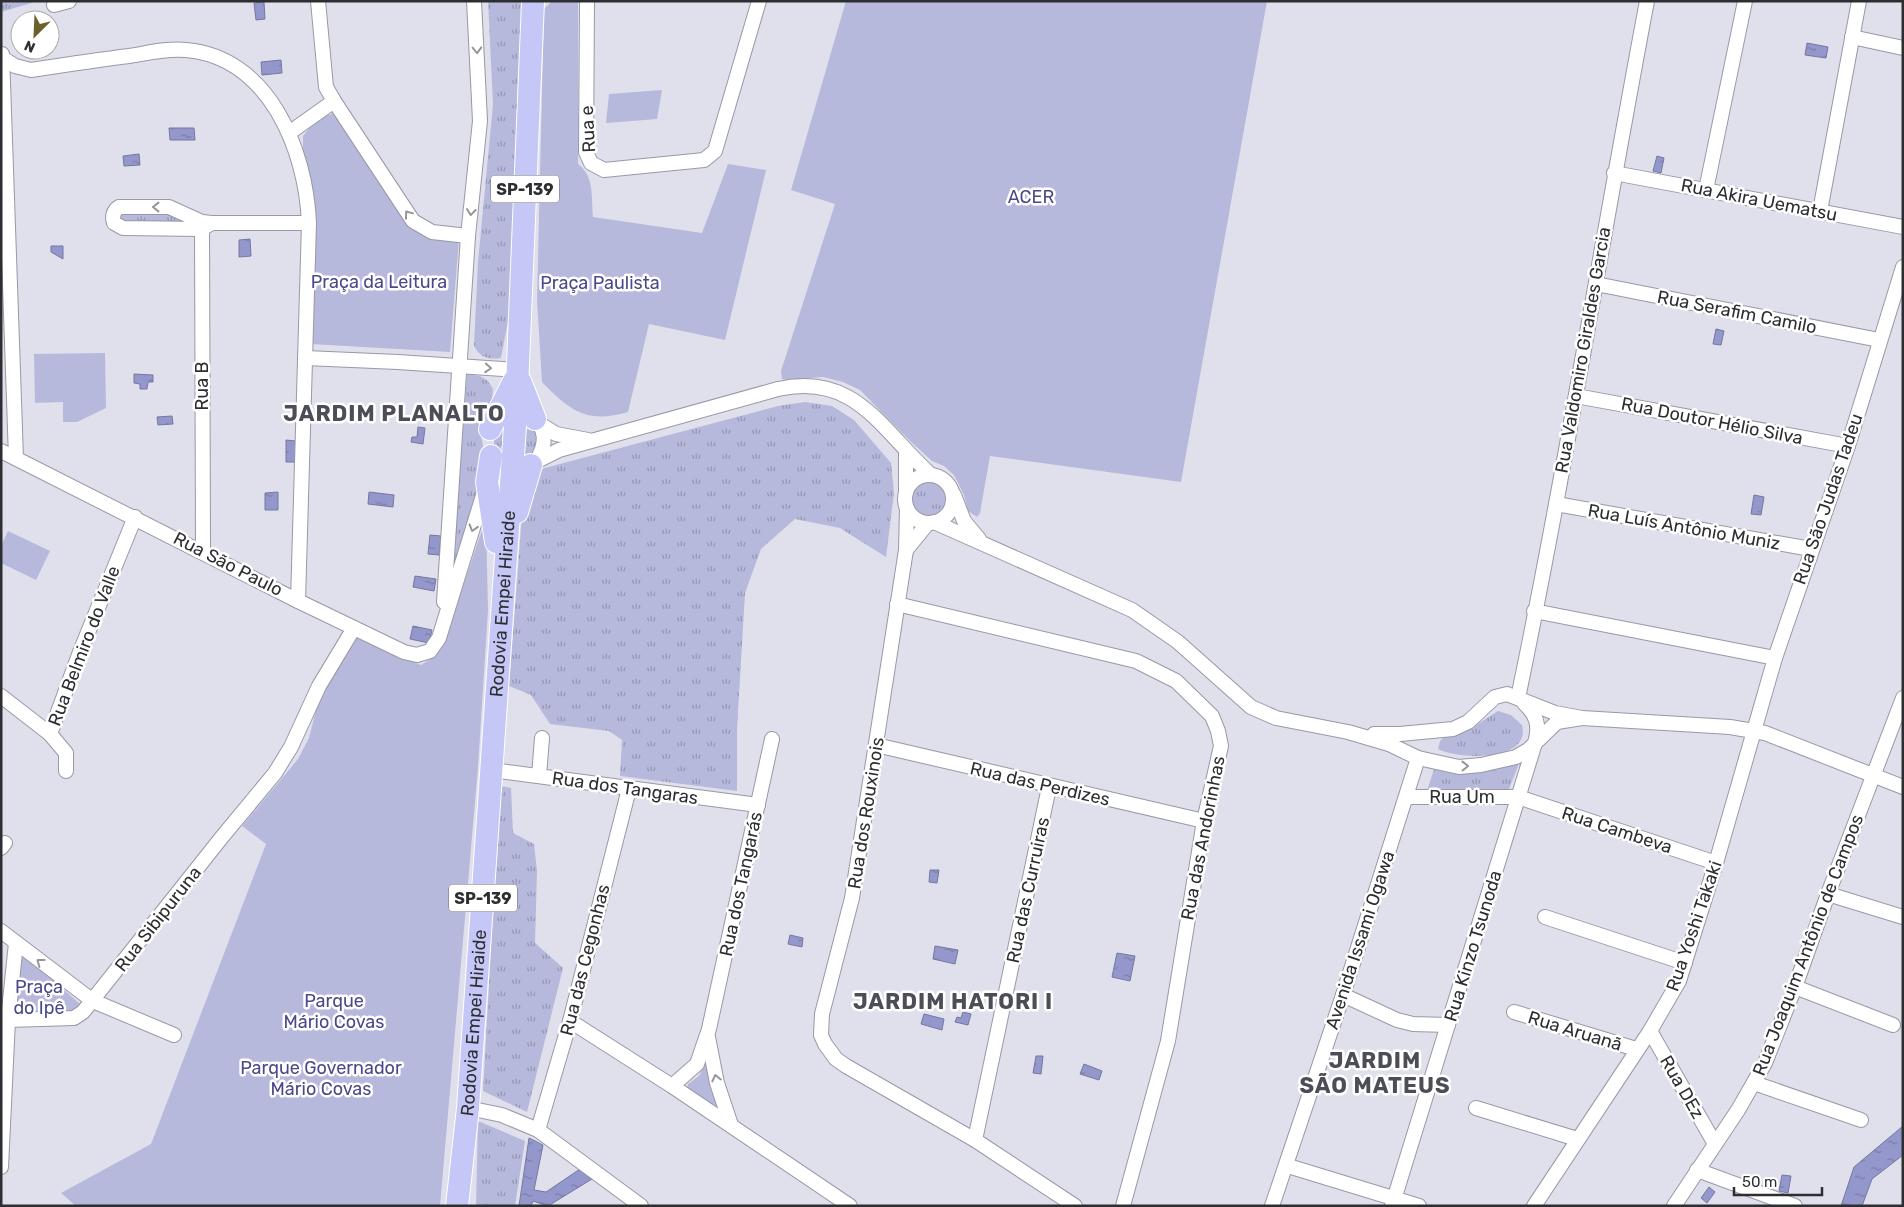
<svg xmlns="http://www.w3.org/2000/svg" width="1904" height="1207" font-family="Rubik,sans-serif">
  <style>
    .grass { fill: url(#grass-tufts) }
    .green { fill: #b6b9db }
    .water { fill: url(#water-ripples); stroke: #75789e }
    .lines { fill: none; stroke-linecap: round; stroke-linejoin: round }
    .minor-casing { stroke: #9899a5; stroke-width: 16 }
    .primary-casing { stroke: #fff; stroke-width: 24 }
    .minor { stroke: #fff; stroke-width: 14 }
    .primary { stroke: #c5c7f7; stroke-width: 22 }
    .oneway { stroke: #969698 }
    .labels { text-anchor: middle; stroke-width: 5; stroke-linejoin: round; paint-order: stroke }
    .shield { fill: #fff; stroke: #6c6d70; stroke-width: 1 }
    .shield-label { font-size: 16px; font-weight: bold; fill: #2d2e32 }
    .street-label { font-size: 18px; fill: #2d2e32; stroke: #fff }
    .park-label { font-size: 18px; fill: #49498b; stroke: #fff }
    .district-label { font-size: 22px; font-weight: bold; letter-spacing: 1px; fill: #4c4d57; stroke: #fff }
  </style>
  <defs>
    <pattern id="grass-tufts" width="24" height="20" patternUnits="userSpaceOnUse" patternTransform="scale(1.25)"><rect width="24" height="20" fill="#b6b9db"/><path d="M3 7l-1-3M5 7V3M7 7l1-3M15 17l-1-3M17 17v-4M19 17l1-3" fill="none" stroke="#9497b2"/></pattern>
    <pattern id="water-ripples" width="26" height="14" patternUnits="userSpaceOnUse" patternTransform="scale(1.25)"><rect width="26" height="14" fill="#9497cc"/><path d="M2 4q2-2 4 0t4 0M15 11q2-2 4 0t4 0" fill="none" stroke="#797ca6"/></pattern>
  </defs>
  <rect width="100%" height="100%" fill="#dfe0ec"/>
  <g class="grass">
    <polygon points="1,1 38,1 1,12"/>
    <path d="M 488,1 L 521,1 L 524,36 L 510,310 L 501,358 C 488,360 480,357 474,346 L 478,262 L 493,104 Z"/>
    <polygon points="160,209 187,220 187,226 128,225 120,219 120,214"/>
    <polygon points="467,374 480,376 488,381 493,389 492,401 481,435 485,457 482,480 452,578"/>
    <polygon points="805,402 832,406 854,420 891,463 894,493 886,557 840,528 795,519 761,549 745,593 737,729 737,791 620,776 622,740 609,731 550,724 531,695 509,686 521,527 527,492 541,469 778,406"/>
    <polygon points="504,419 504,453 494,444 494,434"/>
    <polygon points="523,423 530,424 540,436 535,453 525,457 520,456"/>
    <circle cx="929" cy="499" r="18"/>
    <path d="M 1498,711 L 1511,715 L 1522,725 C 1532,762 1459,760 1438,749 L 1440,741 L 1446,735 L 1467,731 Z"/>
    <polygon points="1522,756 1507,794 1426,794 1435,766"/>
    <polygon points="500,786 511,788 513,833 534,844 537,871 535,943 563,968 527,1112 483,1091"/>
    <polygon points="478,1121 525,1141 515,1206 476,1206"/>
  </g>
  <g class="green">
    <path d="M 552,1 L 578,1 L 578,164 C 595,177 591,197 593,217 L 702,233 L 728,164 L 766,170 L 725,340 L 649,324 L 628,412 C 587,424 570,411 542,382 L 537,300 L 544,9 Z"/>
    <polygon points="846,1 1267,1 1181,482 990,456 980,513 977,517 968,511 964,495 954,475 944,466 932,461 909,440 860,390 843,382 823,377 788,380 782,379 781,371 835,204 791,190"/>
    <polygon points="662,90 657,119 606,123 609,94"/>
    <polygon points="337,112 402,214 459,238 450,352 311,344 312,193 303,155 303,136 317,119"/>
    <polygon points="105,353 106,408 77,422 63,422 63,402 35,403 34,354"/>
    <polygon points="486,518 488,610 478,767 440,1206 76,1206 61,1193 151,1144 266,844 242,826 298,759 309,738 319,698 348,648 352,646 356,637 421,665 432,658 444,643"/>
    <polygon points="8,531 50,551 36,580 1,563 1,546"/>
    <polygon points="21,952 80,1004 73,1012 19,1014 17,1011"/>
    <polygon points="706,1062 710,1063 718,1103 716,1106 687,1089 688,1084 699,1076"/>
  </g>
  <g class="water">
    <polygon points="264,2 265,19 256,20 254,3"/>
    <polygon points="1807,43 1828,47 1826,58 1805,55"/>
    <polygon points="281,60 282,73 262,75 261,62"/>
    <polygon points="169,128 194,128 195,140 170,140"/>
    <polygon points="139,154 140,165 124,166 123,156"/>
    <polygon points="1657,156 1664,158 1661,173 1653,171"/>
    <polygon points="250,239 251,256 239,257 239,240"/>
    <polygon points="51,246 63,246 63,259 51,252"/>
    <polygon points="1716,329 1724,331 1721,345 1713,344"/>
    <polygon points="134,374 153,375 153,382 148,382 147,389 140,389 140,384 134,383"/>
    <polygon points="172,416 173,424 158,425 157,417"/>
    <polygon points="418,427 425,428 423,444 411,442 412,437 417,437"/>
    <polygon points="286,440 296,441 296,462 286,462"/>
    <polygon points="278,492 278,510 265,510 265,493"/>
    <polygon points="369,492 394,495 393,507 368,504"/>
    <polygon points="1754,495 1764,497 1761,515 1751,514"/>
    <polygon points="430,535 441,536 439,555 428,554"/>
    <polygon points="415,576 436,579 434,591 413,587"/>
    <polygon points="413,626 432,630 429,643 410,639"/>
    <polygon points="930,870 939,870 937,883 929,882"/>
    <polygon points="790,935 803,938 802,947 788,944"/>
    <polygon points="935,946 958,950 955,964 933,959"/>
    <polygon points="1117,953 1135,956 1130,981 1112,977"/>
    <polygon points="963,1012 971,1014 968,1025 955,1022 957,1017 961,1018"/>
    <polygon points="924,1014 944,1019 942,1030 921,1024"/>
    <polygon points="1036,1056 1043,1056 1041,1074 1033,1073"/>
    <polygon points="1084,1064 1102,1071 1099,1080 1080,1074"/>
    <polygon points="1903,1126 1903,1155 1872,1179 1862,1206 1841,1206 1854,1167"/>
    <polygon points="529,1138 543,1145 534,1190 546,1192 580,1169 592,1179 548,1206 533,1201 531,1206 519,1206"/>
    <polygon points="1782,1175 1791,1176 1788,1193 1779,1191"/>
    <polygon points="1709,1187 1715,1192 1707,1203 1701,1198"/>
  </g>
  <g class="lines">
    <g class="minor-casing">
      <g id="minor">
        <polyline points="318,1 326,87 334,101 413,221 432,232 468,236"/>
        <polyline points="587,1 586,152 591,163 604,170 704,160 715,151 759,1"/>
        <polyline points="54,5 69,1"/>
        <polyline points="1852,37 1903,48"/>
        <polyline points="2,54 16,458"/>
        <path d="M 4,59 L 15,66 L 31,70 C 64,65 97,60 129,56 C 148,53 167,48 186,50 C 269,57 306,150 309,223 L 298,601"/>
        <polyline points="289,133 334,101"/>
        <polyline points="1614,173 1903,227"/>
        <polyline points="1706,190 1745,1"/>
        <polyline points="1820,211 1859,1"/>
        <polyline points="202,222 203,551"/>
        <path d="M 212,223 L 201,229 L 123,228 L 114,223 C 112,217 113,211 119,207 L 169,207 L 202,222 L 212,223 L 309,223"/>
        <polyline points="1596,284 1879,340"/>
        <polyline points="305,358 398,362 518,370"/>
        <polyline points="1576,396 1848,446"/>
        <path d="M 530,416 C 548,427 547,446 535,462"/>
        <polyline points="540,424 556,434 588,440"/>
        <polyline points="1,451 298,601 404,652 417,655 430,651 439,638 485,489"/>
        <path d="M 525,467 L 559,450 L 778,389 C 856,372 881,430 931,475"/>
        <circle cx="929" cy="499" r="24"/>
        <polyline points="906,492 906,453"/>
        <polyline points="954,495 964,521 979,539"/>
        <polyline points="1556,504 1811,549"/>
        <polyline points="907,508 906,550 852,898 822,1014 821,1035 825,1044 836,1059 846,1066 975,1140 1075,1206"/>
        <polyline points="934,522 1132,610 1178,642 1251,707 1276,718 1348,732 1389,744 1418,758 1459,767 1481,765 1516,757 1528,750 1557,722 1582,718"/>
        <polyline points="906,550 928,523"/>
        <polyline points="444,602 468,236 480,121 474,1"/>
        <polyline points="897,604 1136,661 1176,681 1212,716 1218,731 1221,746 1204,821 1168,1041 1123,1206"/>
        <polyline points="1534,611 1775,658"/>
        <polyline points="1,696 50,734"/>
        <path d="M 1518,698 C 1566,467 1603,233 1647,1"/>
        <polyline points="1374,734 1400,734 1453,729 1468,722 1495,697 1507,694 1555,713 1582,718 1730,727 1765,733 1903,787"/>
        <polyline points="876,745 1204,821"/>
        <polyline points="492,770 758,805"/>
        <polyline points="66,771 66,753 50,734 80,652 135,517"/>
        <polyline points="539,776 542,738"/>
        <polyline points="1406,797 1518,797 1716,863"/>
        <polyline points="1,848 5,843"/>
        <polyline points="1828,894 1903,917"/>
        <polyline points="1545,917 1685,963"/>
        <polyline points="1,931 93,1001 174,1035"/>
        <polyline points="1795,987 1893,1025"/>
        <polyline points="1343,995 1397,1020 1413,1024 1448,1025"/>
        <polyline points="1514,1012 1636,1049"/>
        <polyline points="8,1020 74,1018 83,1012 222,837 275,773 291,747 319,686 354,628"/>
        <polyline points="570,1021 672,1086 850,1206"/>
        <polyline points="1650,1031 1715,1144"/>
        <polyline points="708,1037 717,1083 731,1125"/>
        <polyline points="1754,1083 1861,1120"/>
        <polyline points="672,1086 697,1064 709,1029 772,739"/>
        <polyline points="468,1108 502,1115 538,1130 641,1206"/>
        <polyline points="1476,1108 1577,1139"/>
        <polyline points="538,1130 570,1021 629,789"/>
        <polyline points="975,1140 1049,787"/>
        <polyline points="1288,1166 1419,1206"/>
        <polyline points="1,1167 8,1020 16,943"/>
        <polyline points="1697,1170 1795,1206"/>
        <polyline points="1272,1206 1343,995 1418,758"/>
        <path d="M 1392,1206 L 1535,743 C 1540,726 1537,715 1524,703"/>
        <polyline points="1534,1206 1650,1031 1679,981 1716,863 1775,658 1848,446 1903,267"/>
        <polyline points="1674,1206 1738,1110 1765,1063 1795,987 1828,894 1903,698"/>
      </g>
    </g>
    <g class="primary-casing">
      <g id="primary">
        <polyline points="520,381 535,419"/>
        <polyline points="490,429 514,381"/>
        <polyline points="491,456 487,482 496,542"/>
        <polyline points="517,512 531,465"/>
        <path id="s1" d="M 457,1206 L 468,1108 L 516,412 L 533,1"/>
      </g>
    </g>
    <use href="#minor" class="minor"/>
    <use href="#primary" class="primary"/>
  </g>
  <defs><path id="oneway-chevron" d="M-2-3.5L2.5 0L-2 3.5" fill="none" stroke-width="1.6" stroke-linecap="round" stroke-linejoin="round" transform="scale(1.25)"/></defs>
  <g class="oneway">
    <use href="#oneway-chevron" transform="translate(477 50) rotate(88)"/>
    <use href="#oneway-chevron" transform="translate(156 207) rotate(-180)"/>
    <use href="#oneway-chevron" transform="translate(471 212) rotate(97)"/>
    <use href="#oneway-chevron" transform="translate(408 214) rotate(-127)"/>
    <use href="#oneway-chevron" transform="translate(488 368) rotate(4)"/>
    <use href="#oneway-chevron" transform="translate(473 528) rotate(107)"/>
    <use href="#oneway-chevron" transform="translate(1465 766) rotate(-1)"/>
    <use href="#oneway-chevron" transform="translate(40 962) rotate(-143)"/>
    <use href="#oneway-chevron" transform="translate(716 1078) rotate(-103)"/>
  </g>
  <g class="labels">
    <g class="shield">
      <rect x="491" y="175.5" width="68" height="27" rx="4"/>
      <rect x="449" y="884.5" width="68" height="27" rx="4"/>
    </g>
    <g class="shield-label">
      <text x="525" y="195">SP-139</text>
      <text x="483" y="904">SP-139</text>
    </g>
    <g class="street-label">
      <text transform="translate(588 129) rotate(-93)" y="6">Rua e</text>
      <text transform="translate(1759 200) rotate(11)" y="6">Rua Akira Uematsu</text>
      <text transform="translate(1737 312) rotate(11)" y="6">Rua Serafim Camilo</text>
      <text transform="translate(1583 350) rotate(-80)" y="6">Rua Valdomiro Giraldes Garcia</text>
      <text transform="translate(202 386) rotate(-90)" y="6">Rua B</text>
      <text transform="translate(1712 421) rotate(11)" y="6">Rua Doutor Hélio Silva</text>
      <text transform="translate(1828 499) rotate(-71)" y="6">Rua São Judas Tadeu</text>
      <text transform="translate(1684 527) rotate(10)" y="6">Rua Luís Antônio Muniz</text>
      <text transform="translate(228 564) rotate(27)" y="6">Rua São Paulo</text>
      <text dy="6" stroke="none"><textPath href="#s1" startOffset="604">Rodovia Empei Hiraide</textPath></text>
      <text transform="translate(84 646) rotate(-69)" y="6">Rua Belmiro do Valle</text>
      <text transform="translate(1040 784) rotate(13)" y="6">Rua das Perdizes</text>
      <text transform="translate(625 788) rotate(8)" y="6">Rua dos Tangaras</text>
      <text x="1462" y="803">Rua Um</text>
      <text transform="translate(866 813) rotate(-81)" y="6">Rua dos Rouxinois</text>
      <text transform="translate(1617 830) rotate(18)" y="6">Rua Cambeva</text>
      <text transform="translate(1203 838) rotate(-79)" y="6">Rua das Andorinhas</text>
      <text transform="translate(741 884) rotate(-78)" y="6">Rua dos Tangarás</text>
      <text transform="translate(1028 890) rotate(-78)" y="6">Rua das Curruiras</text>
      <text transform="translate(158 919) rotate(-52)" y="6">Rua Sibipuruna</text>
      <text transform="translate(1694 926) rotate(-71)" y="6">Rua Yoshi Takaki</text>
      <text transform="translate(1360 940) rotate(-72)" y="6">Avenida Issami Ogawa</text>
      <text transform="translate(1808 945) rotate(-69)" y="6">Rua Joaquim Antônio de Campos</text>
      <text transform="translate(1473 946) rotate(-73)" y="6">Rua Kinzo Tsunoda</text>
      <text transform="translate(585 960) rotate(-76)" y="6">Rua das Cegonhas</text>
      <text dy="6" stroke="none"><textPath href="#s1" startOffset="184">Rodovia Empei Hiraide</textPath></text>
      <text transform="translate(1575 1031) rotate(17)" y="6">Rua Aruanã</text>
      <text transform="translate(1682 1087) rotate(60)" y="6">Rua DEz</text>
    </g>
    <g class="park-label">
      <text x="1031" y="203">ACER</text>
      <text x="379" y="288">Praça da Leitura</text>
      <text x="600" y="289">Praça Paulista</text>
      <text x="39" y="993">Praça<tspan x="39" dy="21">do Ipê</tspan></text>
      <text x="334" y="1007">Parque<tspan x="334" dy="21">Mário Covas</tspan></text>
      <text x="321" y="1074">Parque Governador<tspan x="321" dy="21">Mário Covas</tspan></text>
    </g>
    <g class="district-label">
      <text x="394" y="421">JARDIM PLANALTO</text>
      <text x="953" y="1009">JARDIM HATORI I</text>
      <text x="1375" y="1068">JARDIM<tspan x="1375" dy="25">SÃO MATEUS</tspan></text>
    </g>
  </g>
  <rect width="1904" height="1207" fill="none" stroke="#2d2e32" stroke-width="5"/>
  <g transform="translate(35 35) rotate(204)"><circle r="24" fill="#ffffff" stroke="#ababad"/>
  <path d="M0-4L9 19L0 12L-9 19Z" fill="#6c612d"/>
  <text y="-8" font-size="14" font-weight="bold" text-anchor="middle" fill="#2d2e32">N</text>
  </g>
  <path d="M1734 1187v8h88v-8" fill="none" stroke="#2d2e32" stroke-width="2.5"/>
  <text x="1742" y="1187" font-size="15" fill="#2d2e32" stroke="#ffffff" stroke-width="4" paint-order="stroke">50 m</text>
</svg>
